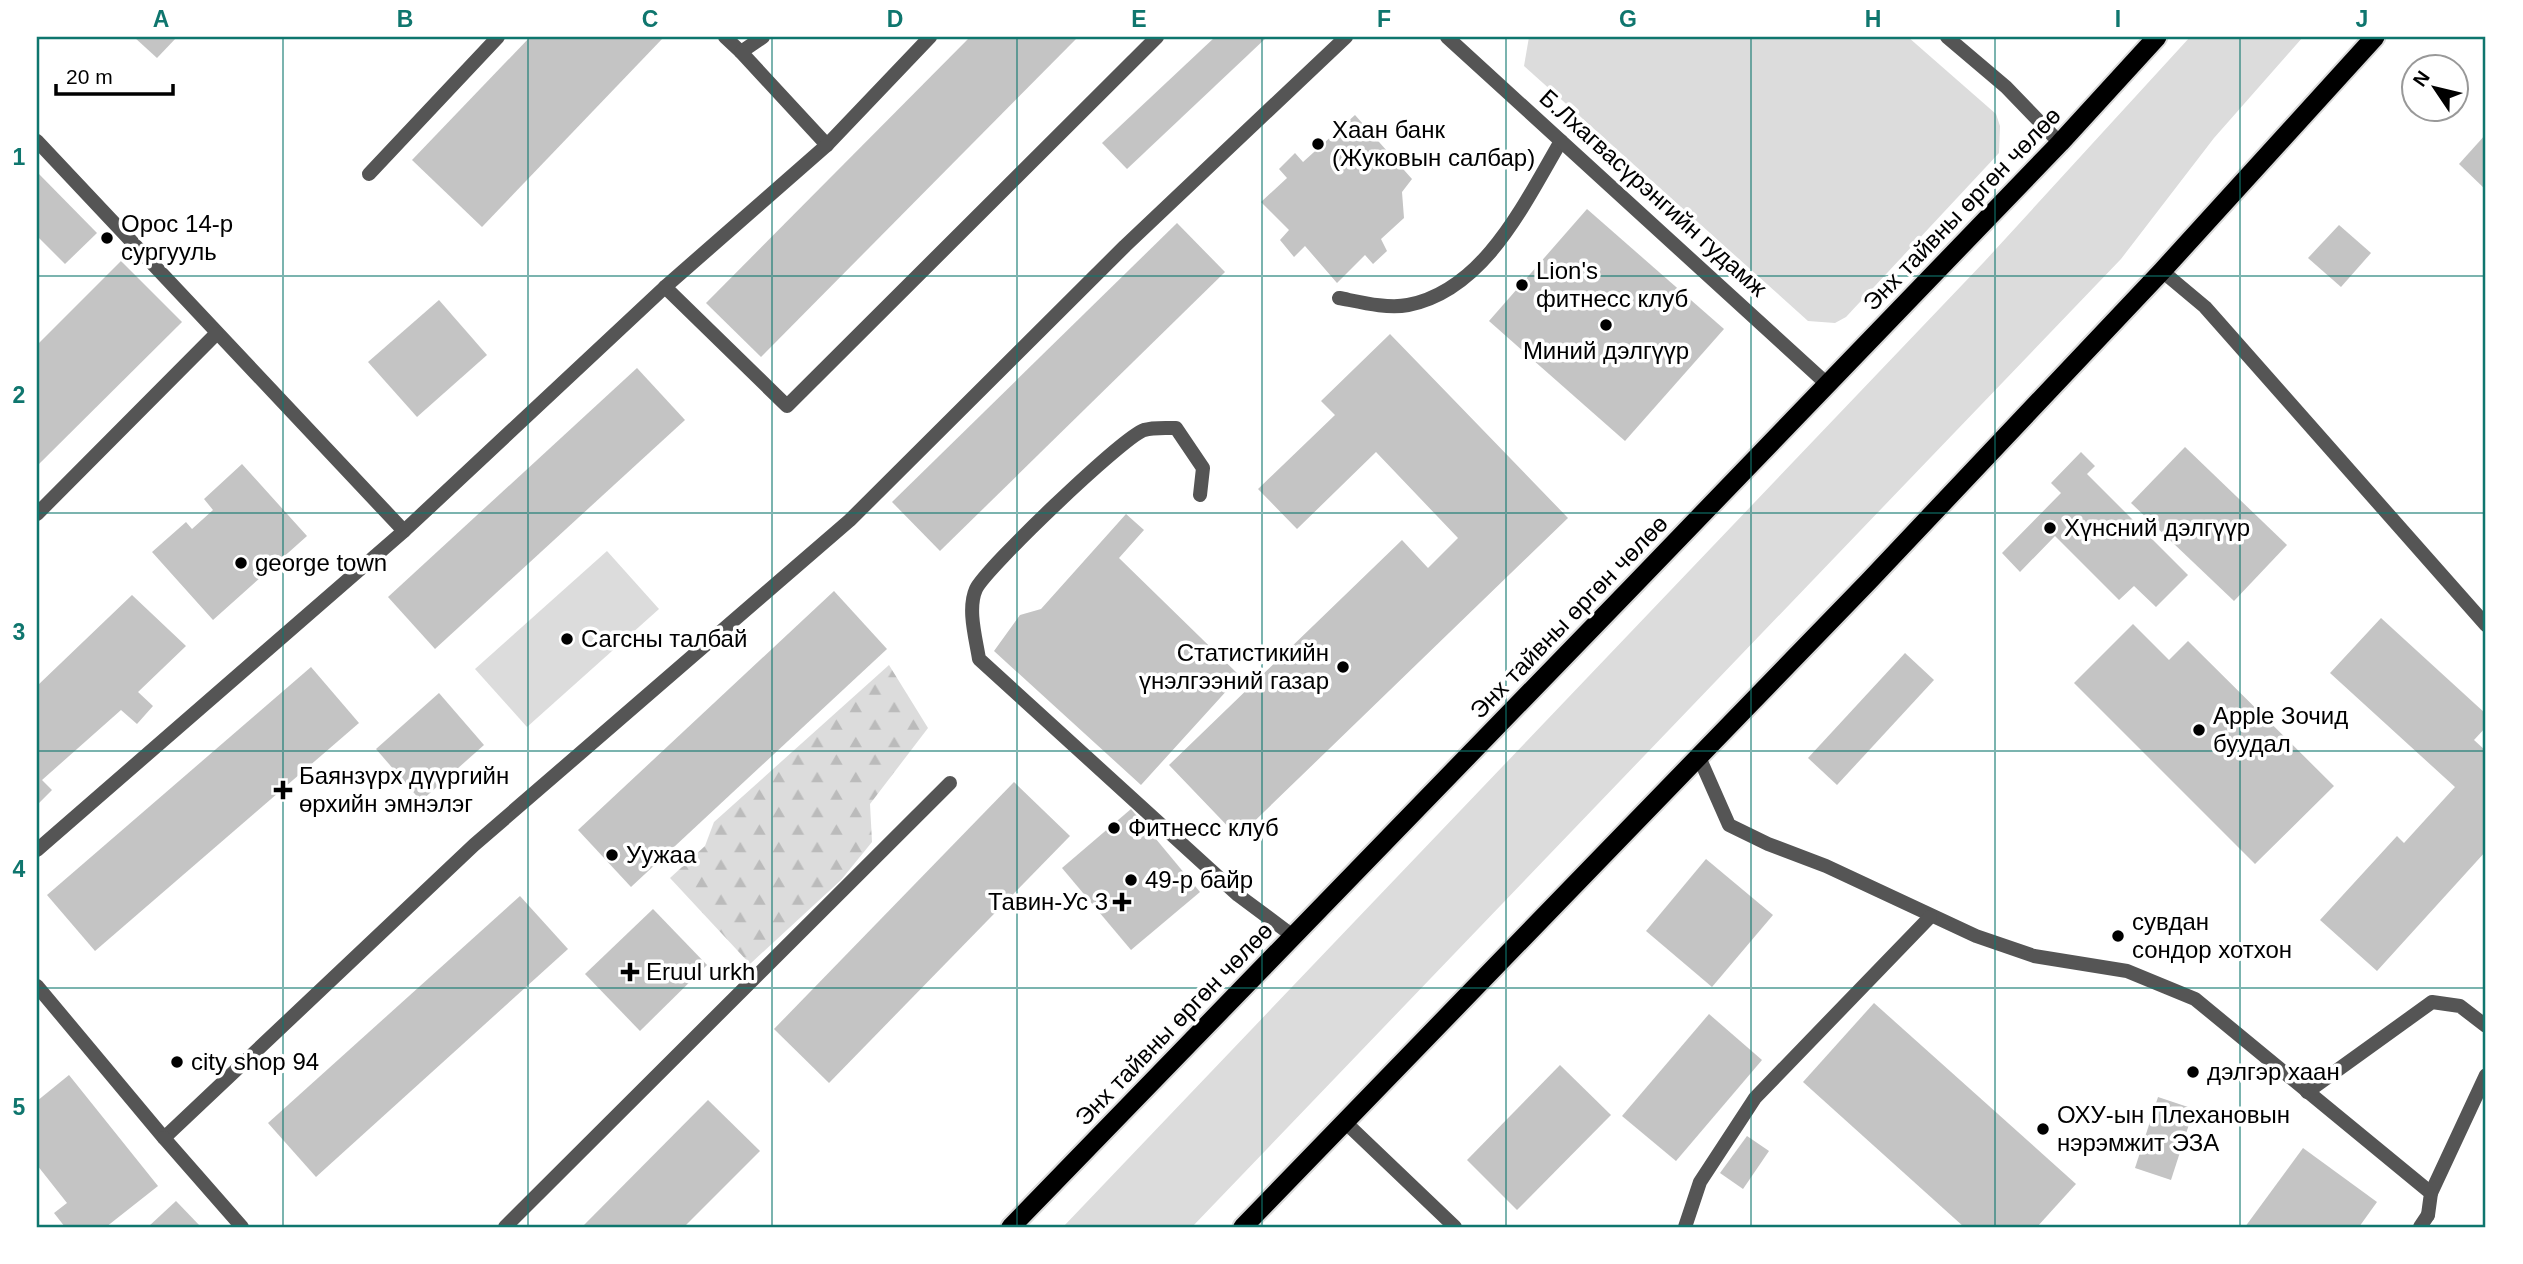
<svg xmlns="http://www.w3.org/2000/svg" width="2523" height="1264" font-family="Arial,sans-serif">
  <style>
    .forest { fill: url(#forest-firs) }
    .green { fill: #dcdcdc }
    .building { fill: #c4c4c4 }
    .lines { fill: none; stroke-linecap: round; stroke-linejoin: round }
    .trunk-casing { stroke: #dbdbdb; stroke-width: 23 }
    .service { stroke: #555; stroke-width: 14 }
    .minor { stroke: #555; stroke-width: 14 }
    .tertiary { stroke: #555; stroke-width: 14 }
    .trunk { stroke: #000; stroke-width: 19 }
    .grid { fill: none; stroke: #0f766e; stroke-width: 2; stroke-opacity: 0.55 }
    .poi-dot { fill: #000; stroke: #fff; stroke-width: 2.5 }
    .labels { text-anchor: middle; stroke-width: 7; stroke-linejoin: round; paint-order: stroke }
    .poi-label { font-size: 24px; fill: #000; stroke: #fff; text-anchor: start }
    .street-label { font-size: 24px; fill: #000; stroke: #fff }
    .neatline { fill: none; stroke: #0f766e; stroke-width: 2.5 }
    .grid-label { font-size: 23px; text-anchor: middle; font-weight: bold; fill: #0f766e }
  </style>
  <defs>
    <pattern id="forest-firs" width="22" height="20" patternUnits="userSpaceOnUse" patternTransform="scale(1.75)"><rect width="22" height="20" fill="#dcdcdc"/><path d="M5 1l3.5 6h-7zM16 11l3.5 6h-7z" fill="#bbb"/></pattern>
  </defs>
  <rect width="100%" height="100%" fill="#fff"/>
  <polygon class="forest" points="889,665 928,728 870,804 872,842 841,880 750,964 670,878 705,846 714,822"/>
  <g class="green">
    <polygon points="1529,37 1908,37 1996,114 2000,126 1999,153 1846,317 1835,323 1808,321 1524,66"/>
    <polygon points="2190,37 2303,37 2214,138 2121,259 1192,1227 1063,1227 1984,262"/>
    <polygon points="607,551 659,609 527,727 475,669"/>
  </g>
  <g class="building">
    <polygon points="134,37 177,37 157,58"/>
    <polygon points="530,37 663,38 482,227 412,160"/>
    <polygon points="970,37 1078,37 761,357 706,303"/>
    <polygon points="1215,37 1267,37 1127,169 1102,143"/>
    <polygon points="1355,115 1412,179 1402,192 1404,218 1381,239 1387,251 1373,264 1365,255 1337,283 1305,246 1294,257 1280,240 1289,230 1261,202 1287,178 1279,169 1295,153 1303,162"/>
    <polygon points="2486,134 2486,190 2459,164"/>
    <polygon points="37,172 97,233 65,264 37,236"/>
    <polygon points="1587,209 1724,329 1625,441 1489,321"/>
    <polygon points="1177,223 1225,272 940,551 892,502"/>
    <polygon points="2339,225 2371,253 2341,287 2308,258"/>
    <polygon points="121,261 182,322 37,466 37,345"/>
    <polygon points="439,300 487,355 417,417 368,362"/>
    <polygon points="1390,334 1568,518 1238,837 1169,765 1402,540 1428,568 1458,538 1376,452 1297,529 1258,489 1335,415 1321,401"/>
    <polygon points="637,368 685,420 435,649 388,597"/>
    <polygon points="2185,447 2287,545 2234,601 2131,503"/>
    <polygon points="2081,452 2095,466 2087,474 2188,575 2156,607 2134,586 2119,600 2055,536 2020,572 2002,553 2061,493 2051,483"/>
    <polygon points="242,464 307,536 213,620 152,552 186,522 192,529 213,510 204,499"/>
    <polygon points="1126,514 1144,530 1119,558 1240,676 1141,785 994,651 1020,615 1041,609"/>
    <polygon points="834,591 887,649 631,887 578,830"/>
    <polygon points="132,595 186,646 138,692 153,706 137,724 121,710 42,780 52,790 39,803 37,800 37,686"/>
    <polygon points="2381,618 2486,714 2486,727 2474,740 2486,751 2486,851 2377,971 2320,920 2397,836 2404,843 2455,787 2330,673"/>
    <polygon points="2133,624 2169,660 2188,641 2334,786 2255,864 2074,683"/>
    <polygon points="1905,653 1934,680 1837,785 1808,758"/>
    <polygon points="311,667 359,723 95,951 47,895"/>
    <polygon points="439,693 484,745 421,801 376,749"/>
    <polygon points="1014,782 1070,836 829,1083 774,1029"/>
    <polygon points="1131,809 1200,892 1131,950 1062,868"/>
    <polygon points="1706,859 1773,915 1712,987 1646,931"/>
    <polygon points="520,896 568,949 316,1177 268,1123"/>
    <polygon points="653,909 707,965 640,1031 585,974"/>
    <polygon points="1874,1003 2076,1184 2037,1227 1964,1227 1803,1082"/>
    <polygon points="1709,1014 1762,1060 1676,1161 1622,1116"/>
    <polygon points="1560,1065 1611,1115 1517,1210 1467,1160"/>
    <polygon points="69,1075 158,1186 106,1227 65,1227 54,1213 67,1203 37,1165 37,1101"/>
    <polygon points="2158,1097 2194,1109 2171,1180 2135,1168"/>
    <polygon points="708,1100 760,1151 684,1227 582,1227"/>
    <polygon points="1747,1136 1769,1151 1743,1189 1720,1173"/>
    <polygon points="2303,1148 2377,1202 2359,1227 2245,1227"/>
    <polygon points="176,1201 201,1227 148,1227"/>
  </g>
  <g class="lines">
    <g class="trunk-casing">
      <g id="trunk">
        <polyline points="1011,1227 1631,588 2060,143 2157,37"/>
        <polyline points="1243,1227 1868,582 2162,271 2375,37"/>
      </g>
    </g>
    <g class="service">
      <polyline points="725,37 741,52"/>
      <polyline points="763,37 741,52 827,145"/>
      <polyline points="37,141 404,531"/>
      <polyline points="369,174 498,37"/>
      <polyline points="665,287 787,406 1157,37"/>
      <path d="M 1339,298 C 1360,302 1387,309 1408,305 C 1485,290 1525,202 1561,141"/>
      <path d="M 1200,495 L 1203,468 L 1176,428 C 1166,428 1153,427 1144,430 C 1122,438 986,568 976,589 C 967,609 976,639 979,659 L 1238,895 L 1293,936"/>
      <polyline points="37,514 216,334"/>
      <polyline points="1699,757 1729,825 1768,844 1826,866 1976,936 2034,956 2127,971 2195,999 2431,1193 2428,1215"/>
      <polyline points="37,986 164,1138 474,845 850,520 1125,246 1346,37"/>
      <polyline points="2307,1092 2432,1002 2460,1006 2486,1026"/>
      <polyline points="1346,1123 1455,1227"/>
      <polyline points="164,1138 242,1227"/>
      <polyline points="2431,1193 2486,1075"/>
      <polyline points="505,1227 950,783"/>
      <polyline points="1685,1227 1700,1182 1755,1098 1930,917"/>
    </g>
    <g class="minor">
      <polyline points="2162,271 2205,307 2486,625"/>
      <polyline points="37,850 404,531 665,287 827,145 930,37"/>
      <polyline points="2420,1227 2428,1215"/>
    </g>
    <g class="tertiary">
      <polyline points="1447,37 1827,384"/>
      <polyline points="1947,37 2006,87 2060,143"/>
    </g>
    <use href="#trunk" class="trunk"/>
  </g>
  <path class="grid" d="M 283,37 L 283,1227M 528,37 L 528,1227M 772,37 L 772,1227M 1017,37 L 1017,1227M 1262,37 L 1262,1227M 1506,37 L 1506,1227M 1751,37 L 1751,1227M 1995,37 L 1995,1227M 2240,37 L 2240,1227M 37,276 L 2486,276M 37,513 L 2486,513M 37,751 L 2486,751M 37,988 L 2486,988"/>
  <g class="poi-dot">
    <circle cx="1318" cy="144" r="7"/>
    <circle cx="107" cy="238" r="7"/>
    <circle cx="1522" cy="285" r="7"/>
    <circle cx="1606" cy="325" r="7"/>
    <circle cx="2050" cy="528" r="7"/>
    <circle cx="241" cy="563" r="7"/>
    <circle cx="567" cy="639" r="7"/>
    <circle cx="1343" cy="667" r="7"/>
    <circle cx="2199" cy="730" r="7"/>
    <path d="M279.5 779.5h7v7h7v7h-7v7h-7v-7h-7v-7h7z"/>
    <circle cx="1114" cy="828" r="7"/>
    <circle cx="612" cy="855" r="7"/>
    <circle cx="1131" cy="880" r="7"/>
    <path d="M1118.5 891.5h7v7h7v7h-7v7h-7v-7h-7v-7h7z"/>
    <circle cx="2118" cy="936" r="7"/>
    <path d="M626.5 961.5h7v7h7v7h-7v7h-7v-7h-7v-7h7z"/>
    <circle cx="177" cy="1062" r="7"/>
    <circle cx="2193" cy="1072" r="7"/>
    <circle cx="2043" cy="1129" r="7"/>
  </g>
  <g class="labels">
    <g class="poi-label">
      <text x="1332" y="138">Хаан банк<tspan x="1332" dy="28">(Жуковын салбар)</tspan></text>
      <text x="121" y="232">Орос 14-р<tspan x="121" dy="28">сургууль</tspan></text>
      <text x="1536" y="279">Lion's<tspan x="1536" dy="28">фитнесс клуб</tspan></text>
      <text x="1606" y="359" text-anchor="middle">Миний дэлгүүр</text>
      <text x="2064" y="536">Хүнсний дэлгүүр</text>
      <text x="255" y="571">george town</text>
      <text x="581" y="647">Сагсны талбай</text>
      <text x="1329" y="661" text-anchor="end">Статистикийн<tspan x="1329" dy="28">үнэлгээний газар</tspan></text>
      <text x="2213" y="724">Apple Зочид<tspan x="2213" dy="28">буудал</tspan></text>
      <text x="299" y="784">Баянзүрх дүүргийн<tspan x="299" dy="28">өрхийн эмнэлэг</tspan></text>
      <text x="1128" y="836">Фитнесс клуб</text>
      <text x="626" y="863">Уужаа</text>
      <text x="1145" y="888">49-р байр</text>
      <text x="1108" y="910" text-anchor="end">Тавин-Ус 3</text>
      <text x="2132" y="930">сувдан<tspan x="2132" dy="28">сондор хотхон</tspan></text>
      <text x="646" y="980">Eruul urkh</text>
      <text x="191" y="1070">city shop 94</text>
      <text x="2207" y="1080">дэлгэр хаан</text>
      <text x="2057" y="1123">ОХУ-ын Плехановын<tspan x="2057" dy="28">нэрэмжит ЭЗА</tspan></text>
    </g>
    <g class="street-label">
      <text transform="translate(1653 193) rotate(42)" y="8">Б.Лхагвасүрэнгийн гудамж</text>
      <text transform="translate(1962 209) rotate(-46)" y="8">Энх тайвны өргөн чөлөө</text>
      <text transform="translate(1569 617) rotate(-46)" y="8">Энх тайвны өргөн чөлөө</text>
      <text transform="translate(1174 1024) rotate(-46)" y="8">Энх тайвны өргөн чөлөө</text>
    </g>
  </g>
  <rect width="2523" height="1264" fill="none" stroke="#ffffff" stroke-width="77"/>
  <g transform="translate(2435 88) rotate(305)"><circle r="33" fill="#ffffff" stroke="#999999" stroke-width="2"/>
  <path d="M0-5L12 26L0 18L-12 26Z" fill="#000000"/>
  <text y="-10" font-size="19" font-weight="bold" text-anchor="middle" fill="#000000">N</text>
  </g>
  <path d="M56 84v10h117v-10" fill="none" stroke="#000000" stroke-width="3.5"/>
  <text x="66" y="84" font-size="21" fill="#000000" stroke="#ffffff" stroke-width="5" paint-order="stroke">20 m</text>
  <rect x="38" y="38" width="2446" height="1188" class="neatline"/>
  <g class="grid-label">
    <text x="161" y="27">A</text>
    <text x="405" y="27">B</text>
    <text x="650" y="27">C</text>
    <text x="895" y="27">D</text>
    <text x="1139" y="27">E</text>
    <text x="1384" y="27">F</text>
    <text x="1628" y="27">G</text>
    <text x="1873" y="27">H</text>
    <text x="2118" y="27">I</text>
    <text x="2362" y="27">J</text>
    <text x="19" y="165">1</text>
    <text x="19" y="403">2</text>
    <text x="19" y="640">3</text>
    <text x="19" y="877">4</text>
    <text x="19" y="1115">5</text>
  </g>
</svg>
